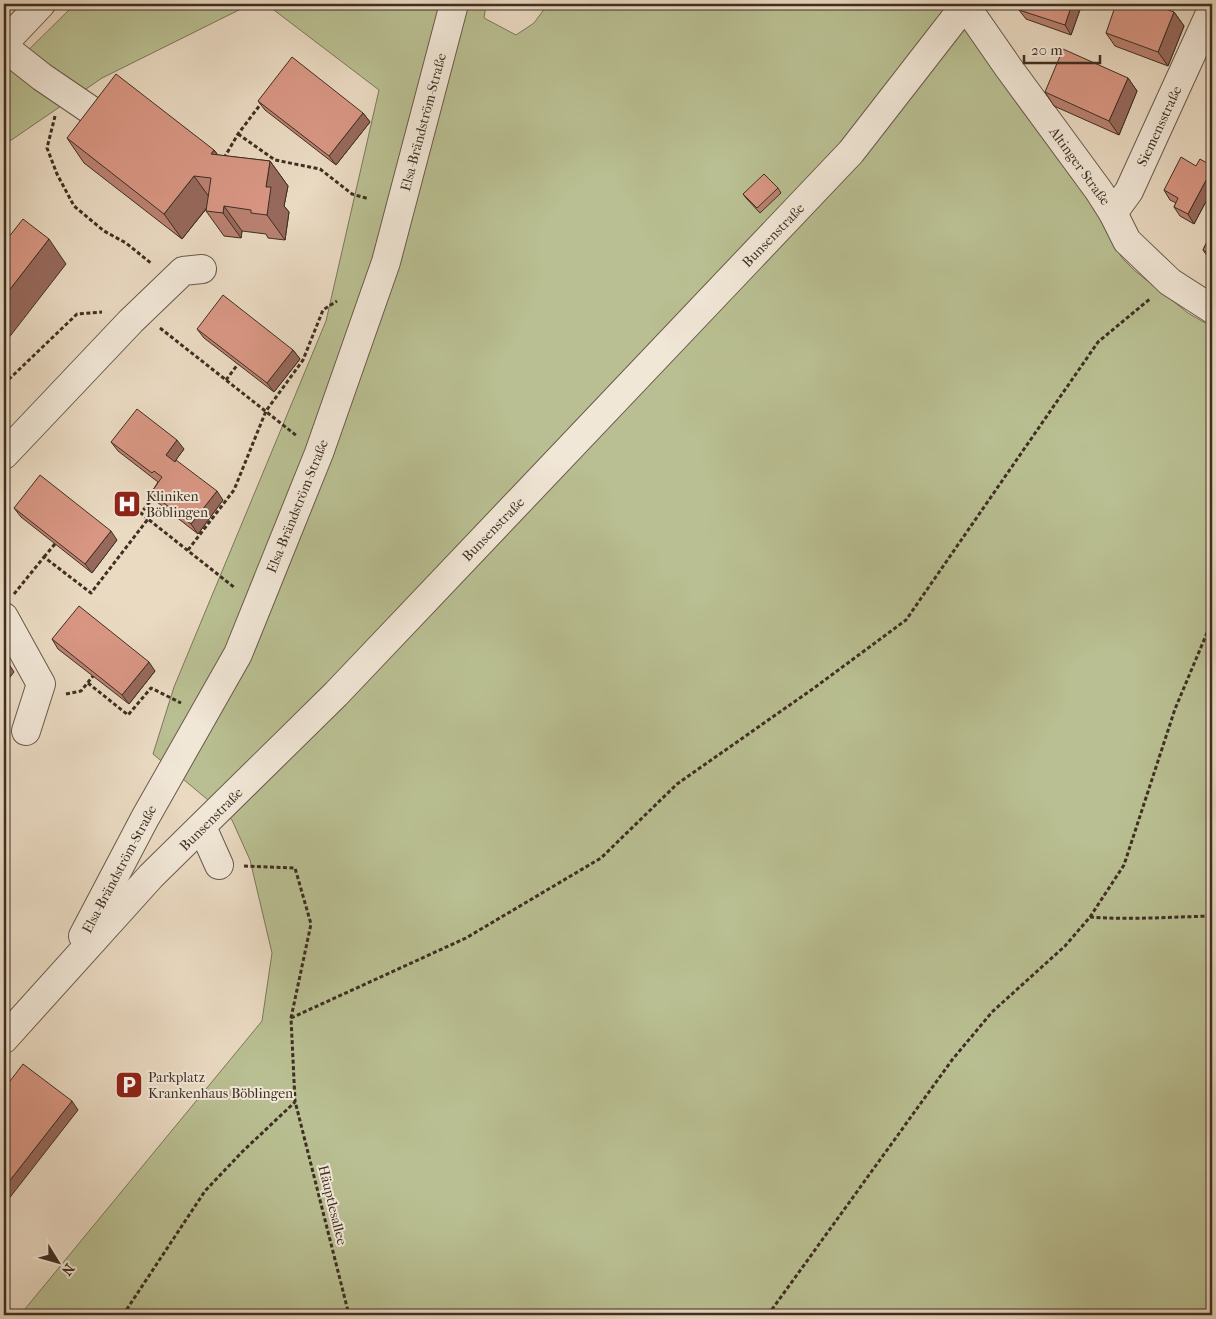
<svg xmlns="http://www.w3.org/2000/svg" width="1216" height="1319" font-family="'IM FELL French Canon',serif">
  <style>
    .green { fill: #b9bf92; stroke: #7c775a }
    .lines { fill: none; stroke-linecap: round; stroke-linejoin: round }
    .minor-casing { stroke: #6a5a4a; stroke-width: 30 }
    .path { stroke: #3f2f22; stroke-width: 3; stroke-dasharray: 4 2.5; stroke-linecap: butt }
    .minor { stroke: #f1e7d7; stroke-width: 28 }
    .wall { fill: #ba8171; stroke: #3f2f22 }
    .shaded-wall { fill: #97695c; stroke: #3f2f22 }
    .building { fill: #d89683; stroke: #3f2f22 }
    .labels { text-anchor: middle; stroke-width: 4; stroke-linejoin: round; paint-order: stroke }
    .street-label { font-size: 14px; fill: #3f2f22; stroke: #f1e7d7 }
    .poi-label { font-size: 14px; fill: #3f2f22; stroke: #f1e7d7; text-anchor: start }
  </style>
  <rect width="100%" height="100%" fill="#eadac2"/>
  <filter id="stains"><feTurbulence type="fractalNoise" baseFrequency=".004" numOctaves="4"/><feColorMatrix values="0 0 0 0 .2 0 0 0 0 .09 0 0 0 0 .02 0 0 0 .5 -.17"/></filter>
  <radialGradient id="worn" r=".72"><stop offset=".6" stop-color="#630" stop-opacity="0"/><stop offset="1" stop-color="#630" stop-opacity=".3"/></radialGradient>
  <g class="green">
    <polygon points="75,4 251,4 102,78 4,145 4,74"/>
    <polygon points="266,4 486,4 484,18 516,35 534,23 548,4 946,4 1002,78 1094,208 1108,230 1122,258 1135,271 1188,313 1212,327 1212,1315 20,1315 262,1021 272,953 250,860 232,820 153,754 174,687 326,321 379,90"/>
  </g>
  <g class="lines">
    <g class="minor-casing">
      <g id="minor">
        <polyline points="965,5 1008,67 1099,191 1113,213 1127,241 1170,282 1212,309"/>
        <polyline points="4,43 41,4"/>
        <polyline points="4,47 42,77 92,111"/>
        <polyline points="1113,213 1129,191 1212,9"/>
        <polyline points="4,455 131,321 183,271 202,269"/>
        <polyline points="4,617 41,684 26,731"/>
        <polyline points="202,827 219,865"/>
        <polyline points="83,936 145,818 238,654 319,453 386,262 454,4"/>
        <polyline points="4,1039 151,876 336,694 851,152 966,4"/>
      </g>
    </g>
    <g class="path">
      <polyline points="55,116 47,148 57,174 74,206 104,231 126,243 152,264"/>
      <polyline points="238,134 275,160 320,169 352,194 369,199"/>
      <polyline points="224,158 238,134 263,101"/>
      <polyline points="160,328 297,436"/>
      <polyline points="226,380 238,364"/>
      <polyline points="4,384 77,314 102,312"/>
      <polyline points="148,519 141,513 156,494"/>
      <polyline points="188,550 234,490 266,411 303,360 323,310 337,301"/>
      <polyline points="44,557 55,544"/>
      <polyline points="14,594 44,557 91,593 148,519 235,588"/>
      <polyline points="88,683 128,715 151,688 181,703"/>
      <polyline points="66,694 81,691 93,676"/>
      <polyline points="244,866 295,868 311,924 291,1018 295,1101 349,1315"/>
      <path d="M 1090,917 C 1130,920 1171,917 1212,916"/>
      <polyline points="291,1018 466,938 601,858 677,784 814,688 906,620 1098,342 1151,298"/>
      <polyline points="123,1315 205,1191 242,1152 295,1102"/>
      <polyline points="768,1315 952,1060 992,1012 1065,946 1090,917 1124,865 1175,709 1212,621"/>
    </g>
    <use href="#minor" class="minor"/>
  </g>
  <g class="wall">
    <polygon points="1022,4 1082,4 1071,35 1026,19 1019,10"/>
    <polygon points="1174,12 1184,26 1168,66 1115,46 1106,33"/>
    <polygon points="1128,78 1137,91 1119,135 1054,106 1045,92"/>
    <polygon points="258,101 363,113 370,122 336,165 265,110"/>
    <polygon points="67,138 214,150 218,155 270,161 288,186 284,206 289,212 285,240 268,238 266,234 242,231 241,238 224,236 206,211 207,208 182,239 84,163"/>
    <polygon points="1196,166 1212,166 1212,190 1194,224 1180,216 1174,207 1176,203 1170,200 1164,190"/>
    <polygon points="778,188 781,193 760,213 746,198 743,194"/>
    <polygon points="1212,231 1212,263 1203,250"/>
    <polygon points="197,329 293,350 300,359 274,392 204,338"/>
    <polygon points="111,442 184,449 175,461 223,500 198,534 157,502 151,493 158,482 118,451"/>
    <polygon points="14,508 117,540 92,573 21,517"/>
    <polygon points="52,639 155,671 129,704 58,649"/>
  </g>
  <g class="shaded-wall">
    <polygon points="1072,4 1082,4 1071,35 1065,25"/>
    <polygon points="1174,12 1184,26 1168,66 1158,52"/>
    <polygon points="1128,78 1137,91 1119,135 1109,121"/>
    <polygon points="363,113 370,122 336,165 329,156"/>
    <polygon points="214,150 232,175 211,154"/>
    <polygon points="270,161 288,186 284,206 289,212 285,240 267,215 266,187"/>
    <polygon points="1212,169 1212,190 1194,224 1188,214"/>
    <polygon points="194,176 212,201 182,239 164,214"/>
    <polygon points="224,206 242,231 241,238 223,213"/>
    <polygon points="49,239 66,264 4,344 4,297"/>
    <polygon points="293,350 300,359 274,392 267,383"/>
    <polygon points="4,365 7,370 4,375"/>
    <polygon points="177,440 184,449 173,464 166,455"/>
    <polygon points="217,491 223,500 198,534 191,524"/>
    <polygon points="111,531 117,540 92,573 85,564"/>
    <polygon points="5,658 14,672 4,685 4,659"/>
    <polygon points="149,662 155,671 129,704 122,695"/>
    <polygon points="72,1101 78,1110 4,1205 4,1188"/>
  </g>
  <g class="building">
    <polygon points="1022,4 1072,4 1065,25 1019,10"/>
    <polygon points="1116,4 1152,4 1174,12 1158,52 1106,33"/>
    <polygon points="1063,49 1128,78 1109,121 1045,92"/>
    <polygon points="292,57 363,113 329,156 258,101"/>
    <polygon points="116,74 214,150 211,154 270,161 266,187 271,187 267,215 251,213 251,210 224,206 223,213 206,211 211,178 194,176 164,214 67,138"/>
    <polygon points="1212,97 1212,105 1209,103"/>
    <polygon points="1181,157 1196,166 1200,159 1212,166 1212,169 1188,214 1174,207 1178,198 1164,190"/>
    <polygon points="764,174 778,188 757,208 743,194"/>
    <polygon points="23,219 49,239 4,297 4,243"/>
    <polygon points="1212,231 1212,255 1203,250"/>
    <polygon points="223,295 293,350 267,383 197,329"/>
    <polygon points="137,409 177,440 166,455 175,462 176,460 217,491 191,524 151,493 162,477 154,471 152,473 111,442"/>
    <polygon points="40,475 111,531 85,564 14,508"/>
    <polygon points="79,606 149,662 122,695 52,639"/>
    <polygon points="23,1064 72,1101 4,1188 4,1089"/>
  </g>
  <defs>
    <g id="hospital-square" transform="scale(1.4375)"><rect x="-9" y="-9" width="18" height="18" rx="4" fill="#8f2418" stroke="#f1e7d7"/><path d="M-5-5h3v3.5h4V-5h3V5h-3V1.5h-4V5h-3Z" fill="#fff"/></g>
    <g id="parking-square" transform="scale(1.4375)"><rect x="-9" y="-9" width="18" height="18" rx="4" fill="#8f2418" stroke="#f1e7d7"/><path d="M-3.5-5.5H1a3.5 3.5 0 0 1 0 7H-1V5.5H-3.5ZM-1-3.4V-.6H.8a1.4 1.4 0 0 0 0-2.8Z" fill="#fff"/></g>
  </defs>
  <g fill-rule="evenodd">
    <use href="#hospital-square" x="127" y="504"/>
    <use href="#parking-square" x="129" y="1085"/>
  </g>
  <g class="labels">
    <g class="street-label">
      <text transform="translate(423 122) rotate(-75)" y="5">Elsa-Brändström-Straße</text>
      <text transform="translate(1159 126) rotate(-65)" y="5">Siemensstraße</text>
      <text transform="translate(1080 166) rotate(54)" y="5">Altinger Straße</text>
      <text transform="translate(773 235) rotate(-46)" y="5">Bunsenstraße</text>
      <text transform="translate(297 506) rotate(-68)" y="5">Elsa-Brändström-Straße</text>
      <text transform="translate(493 529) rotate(-46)" y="5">Bunsenstraße</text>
      <text transform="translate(211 819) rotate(-45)" y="5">Bunsenstraße</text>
      <text transform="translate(119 869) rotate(-62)" y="5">Elsa-Brändström-Straße</text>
      <text transform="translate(333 1205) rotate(76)" y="5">Häuptlesallee</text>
    </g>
    <g class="poi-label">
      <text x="146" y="501">Kliniken<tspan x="146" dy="16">Böblingen</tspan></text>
      <text x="148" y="1082">Parkplatz<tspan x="148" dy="16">Krankenhaus Böblingen</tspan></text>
    </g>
  </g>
  <rect width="1216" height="1319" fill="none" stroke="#eadac2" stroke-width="20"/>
  <rect x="5" y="5" width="1206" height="1309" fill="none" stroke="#3f2f22" stroke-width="2.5"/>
  <rect x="10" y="10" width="1196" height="1299" fill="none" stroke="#3f2f22"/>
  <g transform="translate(58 1262) rotate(127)" stroke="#f1e7d7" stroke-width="4" paint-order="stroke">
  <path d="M0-4L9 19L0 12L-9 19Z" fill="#3f2f22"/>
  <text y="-8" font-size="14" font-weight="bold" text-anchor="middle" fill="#3f2f22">N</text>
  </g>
  <path d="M1024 55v8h76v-8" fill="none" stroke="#3f2f22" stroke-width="2.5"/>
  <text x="1031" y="55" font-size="15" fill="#3f2f22" stroke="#f1e7d7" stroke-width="4" paint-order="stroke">20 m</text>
  <rect width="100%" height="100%" filter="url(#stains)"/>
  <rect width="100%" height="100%" fill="url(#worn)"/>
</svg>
